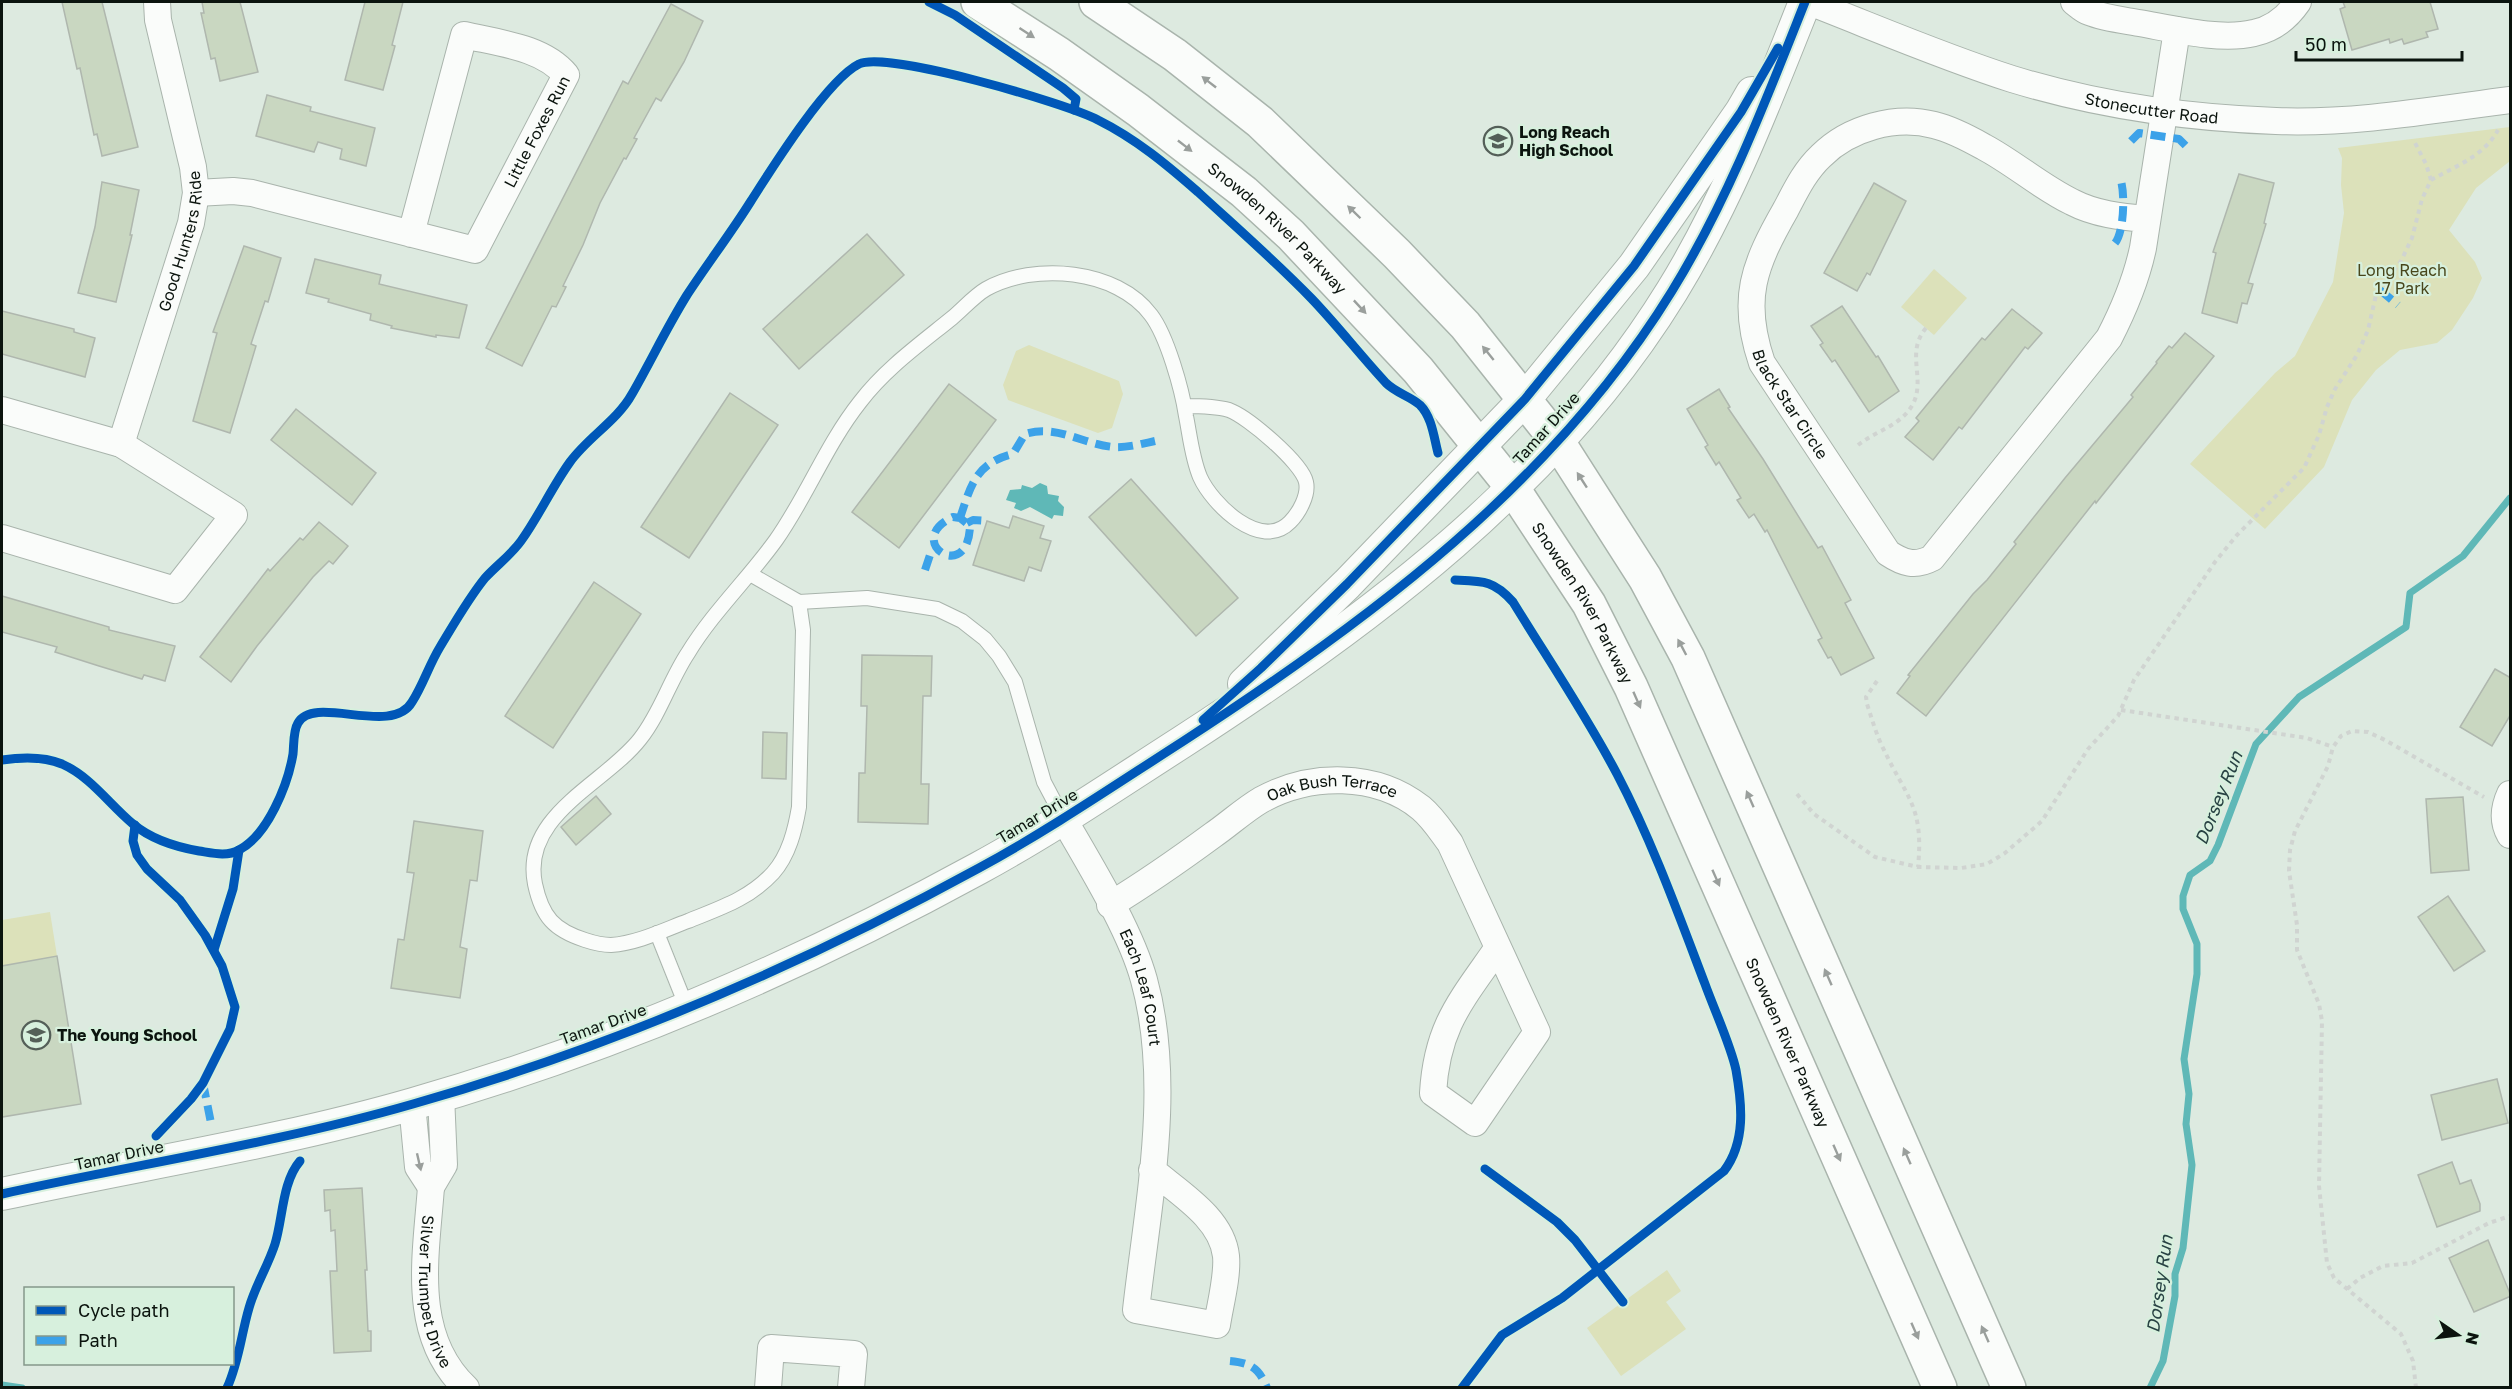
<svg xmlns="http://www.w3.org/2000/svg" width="2512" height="1389" font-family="'Golos Text',sans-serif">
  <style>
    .green { fill: #dce1ba }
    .water { fill: #5fb8b7 }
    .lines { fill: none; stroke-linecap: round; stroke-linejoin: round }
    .stream { stroke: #5fb8b7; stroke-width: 7 }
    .building { fill: #c9d7c1; stroke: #afb7ae; stroke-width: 1.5 }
    .service-casing { stroke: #a9b4ac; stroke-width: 16 }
    .minor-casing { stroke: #a9b4ac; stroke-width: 28 }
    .tertiary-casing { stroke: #a9b4ac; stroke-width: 34 }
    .primary-casing { stroke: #a9b4ac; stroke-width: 36 }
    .path { stroke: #d0d4d1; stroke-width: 4; stroke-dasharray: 4.5 4.5; stroke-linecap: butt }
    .service { stroke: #fafcfa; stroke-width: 14 }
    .minor { stroke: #fafcfa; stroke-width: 26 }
    .tertiary { stroke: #fafcfa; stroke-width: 32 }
    .primary { stroke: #fafcfa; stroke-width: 33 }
    .quiet { stroke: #3ca2e9; stroke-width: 8; stroke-dasharray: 15 8; stroke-linecap: butt }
    .cycleway-casing { stroke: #d7f0dd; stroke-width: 13 }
    .cycleway { stroke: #0057b8; stroke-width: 9 }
    .oneway { fill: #9a9f9c }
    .labels { text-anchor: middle; stroke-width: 4.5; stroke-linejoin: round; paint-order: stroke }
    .street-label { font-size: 16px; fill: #0b140e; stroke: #d7f0dd }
    .poi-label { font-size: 16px; font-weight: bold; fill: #0b140e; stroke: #d7f0dd; text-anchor: start }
    .park-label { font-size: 16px; fill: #48461b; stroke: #d7f0dd }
    .water-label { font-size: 18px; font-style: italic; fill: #284243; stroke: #d7f0dd }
  </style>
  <rect width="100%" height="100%" fill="#ddeae0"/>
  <g class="green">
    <polygon points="2510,127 2510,161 2476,188 2449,230 2475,262 2482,278 2473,298 2452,330 2437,343 2400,350 2376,370 2352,400 2324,467 2265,529 2190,464 2275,373 2295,356 2333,282 2344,213 2341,185 2342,158 2338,148"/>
    <polygon points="1934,269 1967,298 1934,335 1901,307"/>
    <polygon points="1029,345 1119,381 1123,394 1112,428 1098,433 1008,400 1003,385 1016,351"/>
    <polygon points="50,912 57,956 2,966 2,920"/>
    <polygon points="1667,1270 1681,1291 1666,1302 1686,1329 1621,1376 1587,1328"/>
  </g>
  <polygon class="water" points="1040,483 1047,486 1048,494 1059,496 1058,501 1064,507 1063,516 1054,515 1052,519 1030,507 1021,511 1014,508 1016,503 1006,500 1010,490 1021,489 1022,485 1032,488"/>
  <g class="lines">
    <g class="stream">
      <polyline points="2,1385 22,1388"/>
      <polyline points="2150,1388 2163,1361 2175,1296 2175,1274 2183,1248 2192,1165 2186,1124 2189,1094 2184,1059 2197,974 2197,944 2183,909 2183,896 2190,875 2210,861 2218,845 2256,744 2299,697 2406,627 2410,593 2463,556 2510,498"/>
    </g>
  </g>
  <g class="building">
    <polygon points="62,2 102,2 138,147 102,156 97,134 94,135 80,68 77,69"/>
    <polygon points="202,2 240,2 258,72 220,81 215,58 211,59 201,13 204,13"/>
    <polygon points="365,2 403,2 392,45 395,46 383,90 345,80"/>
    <polygon points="2343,2 2430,2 2438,29 2426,32 2428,37 2404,44 2402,39 2390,43 2389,39 2352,50 2340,9 2345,7"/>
    <polygon points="671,4 703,21 684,62 661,101 656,98 634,138 637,139 626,159 624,158 600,203 583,245 563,286 566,287 556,307 552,306 522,366 486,348 623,81 628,84"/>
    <polygon points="267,95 311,107 310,111 375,128 366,166 340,159 342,149 318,142 314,152 256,136"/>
    <polygon points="2239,174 2274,183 2264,223 2266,224 2248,283 2253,284 2247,304 2242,303 2237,323 2202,313 2216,253 2213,252"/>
    <polygon points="102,182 139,190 130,235 132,235 116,302 78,293 95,227"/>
    <polygon points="1874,183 1906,201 1870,275 1867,273 1857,291 1824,273"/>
    <polygon points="867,234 904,275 799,369 763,329"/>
    <polygon points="244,246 281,258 268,302 265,301 251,344 256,346 230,433 193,421 217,333 213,332"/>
    <polygon points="315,259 381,275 379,284 467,305 459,338 436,335 436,337 391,328 392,326 370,320 371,314 328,302 329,299 306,293"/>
    <polygon points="1842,306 1876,357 1878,356 1899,391 1869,412 1835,360 1832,362 1820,345 1823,343 1811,326"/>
    <polygon points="2012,309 2042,333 2028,349 2025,347 1962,429 1959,427 1933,460 1905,437 1919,421 1916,418 1982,338 1985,340"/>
    <polygon points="2,311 74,329 74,332 95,338 85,377 2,354"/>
    <polygon points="2185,333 2214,356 2096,503 2095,501 1926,716 1897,693 1910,676 1908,675 1973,594 1987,580 2016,544 2014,542 2065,478 2133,397 2131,395 2157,363 2156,362 2169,346 2172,348"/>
    <polygon points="949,384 996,420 899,548 852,512"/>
    <polygon points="1719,389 1730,407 1728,408 1763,459 1818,548 1822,546 1851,600 1845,603 1874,658 1841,675 1831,657 1828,658 1818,640 1822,638 1767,530 1765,532 1754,514 1749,518 1737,500 1741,498 1719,462 1716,465 1705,447 1708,445 1687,409"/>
    <polygon points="730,393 778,425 689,558 641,527"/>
    <polygon points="296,409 376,473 352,505 271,440"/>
    <polygon points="1131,479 1238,598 1196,636 1089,517"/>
    <polygon points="1013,516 1044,526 1040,538 1051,541 1041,571 1029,567 1024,581 973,565 987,521 1009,528"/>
    <polygon points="319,522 348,546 333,564 329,561 313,577 257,646 231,682 200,657 268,569 270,571 300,538 303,540"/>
    <polygon points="594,582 641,614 553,748 505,716"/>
    <polygon points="2,596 109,627 109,630 175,646 165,681 144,675 142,679 99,666 55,652 57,647 2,632"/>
    <polygon points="862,655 932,656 931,696 923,696 921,784 929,784 928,824 858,822 859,773 865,773 867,706 861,706"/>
    <polygon points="2495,669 2511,678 2511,714 2492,746 2460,727"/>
    <polygon points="763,732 787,733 786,779 762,778"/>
    <polygon points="596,796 611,814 576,845 561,827"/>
    <polygon points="2463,797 2469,870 2431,873 2426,799"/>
    <polygon points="414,821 483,831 477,881 470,880 465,914 460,947 467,949 460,998 391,988 398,939 404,940 414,873 407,872"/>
    <polygon points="2448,896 2485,951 2454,971 2418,917"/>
    <polygon points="57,956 81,1104 2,1117 2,966"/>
    <polygon points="2497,1079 2508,1123 2442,1140 2431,1095"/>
    <polygon points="2452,1162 2460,1184 2471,1180 2480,1204 2480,1211 2437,1227 2418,1175"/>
    <polygon points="362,1188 367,1270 365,1270 368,1331 371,1331 371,1351 334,1353 330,1271 337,1271 335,1230 331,1231 330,1210 325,1211 324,1190"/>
    <polygon points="2488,1240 2511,1296 2474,1312 2449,1258"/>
  </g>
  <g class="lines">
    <g class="service-casing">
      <g id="service">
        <polyline points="750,574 799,602 867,598 937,609 962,621 985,639 999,656 1015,682 1044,782 1063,818"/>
        <path d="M 799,602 L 803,630 L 799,807 C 795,830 789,855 773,873 C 749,899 720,908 688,921 C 664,930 638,943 611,945 C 602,945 594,943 585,940 C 554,930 542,917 535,884 C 521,815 605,784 640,739 C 660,714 670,680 688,653 C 713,612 748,579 776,540 C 807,496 826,445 860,402 C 885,369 920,344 952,318 C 963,309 974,296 986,289 C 1034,262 1117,269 1151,315 C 1167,336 1182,389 1186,416 C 1190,436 1192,458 1200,477 C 1212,504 1261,552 1290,522 C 1299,513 1309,495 1306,482 C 1302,463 1248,417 1229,410 C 1215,406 1199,406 1185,406"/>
        <polyline points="657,933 687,1008"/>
      </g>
    </g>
    <g class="minor-casing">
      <g id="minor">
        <path id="s1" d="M 1809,2 C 1876,28 1943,57 2012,79 C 2097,105 2187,118 2276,121 C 2354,124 2433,110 2510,100"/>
        <path d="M 2074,2 C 2078,5 2083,10 2089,12 C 2104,18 2122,20 2139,23 C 2173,29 2220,41 2254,33 C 2273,29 2287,18 2298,2"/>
        <path id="s2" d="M 196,193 L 233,191 L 252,193 L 475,250 L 566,75 C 543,47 498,43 464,35 L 411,234"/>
        <path id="s3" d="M 2147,219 C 2121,217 2095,214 2072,202 C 2041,187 2014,163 1984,147 C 1968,138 1951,129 1934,125 C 1895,115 1849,128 1821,156 C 1805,171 1796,190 1786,209 C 1754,265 1740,299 1762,363 L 1888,553 C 1903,563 1915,567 1932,558 L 2109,338 C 2124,309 2136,281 2143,248 L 2177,30"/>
        <polyline points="2,410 121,444 234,515 175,590 2,538"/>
        <path id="s4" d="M 121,444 L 191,223 L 196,193 L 193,167 L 158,20 L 157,2"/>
        <path d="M 2510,794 C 2504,807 2502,821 2510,835"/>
        <path id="s5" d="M 1063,818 C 1090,865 1130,929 1144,980 C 1173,1085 1148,1203 1136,1310 L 1217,1325 C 1220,1305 1228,1276 1226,1256 C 1222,1218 1179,1193 1152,1170"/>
        <path id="s6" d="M 1110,905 C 1146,883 1179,860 1213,835 C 1229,824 1244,810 1261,800 C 1310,773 1376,772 1421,808 C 1433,818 1441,831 1450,843 L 1537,1032 L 1475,1123 L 1433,1093 C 1437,1026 1461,1001 1497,949"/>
        <polyline points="412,1104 418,1167 431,1187 444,1165 441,1095"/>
        <path id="s7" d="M 431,1187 C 426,1256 410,1335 466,1388"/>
        <polyline points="768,1388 771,1348 854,1354 851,1388"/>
      </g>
    </g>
    <g class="tertiary-casing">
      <g id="tertiary">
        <polyline points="1244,684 1347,584 1525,399 1634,266 1741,112 1752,93"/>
        <path d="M 2,1194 C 138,1164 278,1143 413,1104 C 610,1048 800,966 979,868 C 1049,830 1115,785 1182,742 C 1369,621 1554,483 1672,291 C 1728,200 1766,100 1805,2"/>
      </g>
    </g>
    <g class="primary-casing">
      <g id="primary">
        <path id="s8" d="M 978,2 L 1059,54 L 1138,110 L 1244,192 L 1291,235 L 1418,370 L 1512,487 L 1589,604 L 1631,687 L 1940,1388"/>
        <polyline points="1096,2 1175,55 1260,122 1397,254 1465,325 1558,442 1645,578 1688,658 2009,1388"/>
      </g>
    </g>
    <g class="path">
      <path d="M 2431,180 C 2456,166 2484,156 2498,130"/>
      <path d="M 1858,445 C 1877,430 1901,426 1913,404 C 1926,378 1905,353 1926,328"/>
      <path d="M 1877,681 L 1866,697 L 1867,704 C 1872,719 1876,734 1883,748 C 1907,799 1924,806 1918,867"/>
      <polyline points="2121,710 2307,738 2333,747"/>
      <polyline points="1797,794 1814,814 1875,857 1918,867 1961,868 1987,864 2005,853 2042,821 2088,749 2118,716 2134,680 2215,562 2237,535 2304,468 2319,435 2327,407 2335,389 2357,355 2368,330 2376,295 2401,261 2412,238 2422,199 2431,180 2426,164 2414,141"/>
      <polyline points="2347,1289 2360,1278 2383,1266 2412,1263 2489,1223 2510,1216"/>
      <polyline points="2416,1388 2413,1361 2401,1334 2334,1278 2327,1263 2319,1186 2322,1021 2319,1004 2297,950 2297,925 2289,871 2290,850 2295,831 2328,766 2333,747 2341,736 2352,731 2368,732 2385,740 2484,797"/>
    </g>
    <use href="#service" class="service"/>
    <use href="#minor" class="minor"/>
    <use href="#tertiary" class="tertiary"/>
    <use href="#primary" class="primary"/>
    <g class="quiet">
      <polyline points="2131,141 2139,133 2179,139 2189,149"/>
      <path d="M 2115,243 C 2124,232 2125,195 2121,181"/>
      <polyline points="2380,290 2398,305"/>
      <path d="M 953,517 L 960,518 L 970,526 C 968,586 902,540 953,517 Z"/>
      <path d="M 960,518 C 971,485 976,463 1013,454 L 1025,434 C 1055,424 1083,444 1113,447 C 1127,448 1141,444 1155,441"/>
      <polyline points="967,523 973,520 987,521"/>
      <polyline points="925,570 930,555 936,550"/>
      <polyline points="203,1083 211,1123"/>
      <path d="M 1230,1361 C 1251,1363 1259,1368 1267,1388"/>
    </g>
    <g class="cycleway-casing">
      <g id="cycleway">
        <polyline points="929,2 955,15 1063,88 1076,99 1074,110"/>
        <path d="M 1455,580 C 1482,581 1494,580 1513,602 C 1548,659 1586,715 1617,774 C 1652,841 1678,913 1705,984 C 1714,1009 1731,1046 1736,1070 C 1742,1104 1746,1142 1724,1171 L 1562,1298 L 1502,1335 L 1462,1388"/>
        <polyline points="1203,720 1261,668 1347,584 1525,399 1634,266 1741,112 1778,48"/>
        <path d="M 2,760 C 22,757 43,756 62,764 C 91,777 109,804 133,824 C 151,839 176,847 199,851 C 212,853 227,857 239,850 C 268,835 288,784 293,754 C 294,745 293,731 298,723 C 314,694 392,737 412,702 C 423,685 429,665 440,647 C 454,624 468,599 485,578 C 497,565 511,555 521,541 C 539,516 552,487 570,462 C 588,437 617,421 632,394 C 651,361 667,327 687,295 C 708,263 731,233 751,201 C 772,168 827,80 859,64 C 888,51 1066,103 1098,120 C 1136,139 1166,164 1198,192 C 1236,227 1275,261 1311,298 C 1337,325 1360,355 1386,383 C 1396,393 1410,396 1420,405 C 1432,417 1434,438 1438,453"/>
        <polyline points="135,825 133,841 137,855 147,869 180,900 205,935 222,966 235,1007 230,1029 203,1083 191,1099 156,1136"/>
        <polyline points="214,950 233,889 239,850"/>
        <polyline points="1485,1169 1557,1222 1575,1240 1623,1302"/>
        <path d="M 2,1194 C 138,1164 278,1143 413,1104 C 610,1048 800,966 979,868 C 1049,830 1115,785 1182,742 C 1369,621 1554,483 1672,291 C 1728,200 1766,100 1805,2"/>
        <path d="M 227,1388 C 239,1362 241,1335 249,1308 C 255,1286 268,1266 275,1244 C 283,1218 282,1182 300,1161"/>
      </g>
    </g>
    <use href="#cycleway" class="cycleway"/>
  </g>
  <defs><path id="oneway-solid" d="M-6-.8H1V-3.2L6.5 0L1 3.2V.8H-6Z" transform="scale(1.5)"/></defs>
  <g class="oneway">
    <use href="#oneway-solid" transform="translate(1027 33) rotate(33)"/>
    <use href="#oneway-solid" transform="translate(1209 82) rotate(-142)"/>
    <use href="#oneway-solid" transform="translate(1185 146) rotate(38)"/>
    <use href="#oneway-solid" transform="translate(1354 212) rotate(-136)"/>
    <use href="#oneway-solid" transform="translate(1360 307) rotate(47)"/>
    <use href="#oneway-solid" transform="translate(1488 353) rotate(-129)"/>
    <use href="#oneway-solid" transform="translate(1582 480) rotate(-123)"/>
    <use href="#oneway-solid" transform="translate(1682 647) rotate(-118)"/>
    <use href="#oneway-solid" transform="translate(1637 700) rotate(66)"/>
    <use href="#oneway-solid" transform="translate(1750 799) rotate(-114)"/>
    <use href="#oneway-solid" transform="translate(1716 878) rotate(66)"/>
    <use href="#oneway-solid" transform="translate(1828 977) rotate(-114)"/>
    <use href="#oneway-solid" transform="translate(1837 1153) rotate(66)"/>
    <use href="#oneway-solid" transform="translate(1907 1156) rotate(-114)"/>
    <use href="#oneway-solid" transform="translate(419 1162) rotate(77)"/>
    <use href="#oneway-solid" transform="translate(1915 1331) rotate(66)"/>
    <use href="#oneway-solid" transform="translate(1985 1334) rotate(-114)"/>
  </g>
  <defs>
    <g id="school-ring" transform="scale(1.5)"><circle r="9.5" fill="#d7f0dd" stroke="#545f58" stroke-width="1.5"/><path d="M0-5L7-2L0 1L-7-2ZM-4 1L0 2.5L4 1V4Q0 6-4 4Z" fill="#545f58"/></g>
  </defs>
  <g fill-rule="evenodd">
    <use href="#school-ring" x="1498" y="141"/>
    <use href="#school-ring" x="36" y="1035"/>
  </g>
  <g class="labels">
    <g class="street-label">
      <text dy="6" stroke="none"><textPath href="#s1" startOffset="360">Stonecutter Road</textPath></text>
      <text dy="6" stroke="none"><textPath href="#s2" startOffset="420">Little Foxes Run</textPath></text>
      <text dy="6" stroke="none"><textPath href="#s8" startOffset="376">Snowden River Parkway</textPath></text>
      <text dy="6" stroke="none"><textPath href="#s4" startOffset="212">Good Hunters Ride</textPath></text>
      <text dy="6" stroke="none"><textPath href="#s3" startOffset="634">Black Star Circle</textPath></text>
      <text transform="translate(1546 428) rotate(-48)" y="6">Tamar Drive</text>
      <text dy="6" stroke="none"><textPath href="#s8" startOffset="862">Snowden River Parkway</textPath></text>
      <text dy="6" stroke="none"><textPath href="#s6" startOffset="258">Oak Bush Terrace</textPath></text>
      <text transform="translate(1037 816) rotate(-31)" y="6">Tamar Drive</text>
      <text dy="6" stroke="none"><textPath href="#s5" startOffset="188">Each Leaf Court</textPath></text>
      <text transform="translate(603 1024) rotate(-20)" y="6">Tamar Drive</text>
      <text dy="6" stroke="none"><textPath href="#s8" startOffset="1348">Snowden River Parkway</textPath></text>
      <text transform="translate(119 1155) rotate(-12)" y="6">Tamar Drive</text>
      <text dy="6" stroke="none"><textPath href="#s7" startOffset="106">Silver Trumpet Drive</textPath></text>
    </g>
    <g class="poi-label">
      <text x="1519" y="138">Long Reach<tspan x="1519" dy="18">High School</tspan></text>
      <text x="57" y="1041">The Young School</text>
    </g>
    <g class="park-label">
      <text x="2402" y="276">Long Reach<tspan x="2402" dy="18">17 Park</tspan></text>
    </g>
    <g class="water-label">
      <text transform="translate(2219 798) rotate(-68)" y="6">Dorsey Run</text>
      <text transform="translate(2160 1284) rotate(-82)" y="6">Dorsey Run</text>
    </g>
  </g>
  <rect width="2512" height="1389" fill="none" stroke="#0b140e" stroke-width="6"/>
  <rect x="24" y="1287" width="210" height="78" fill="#d7f0dd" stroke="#85988a" stroke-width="1.5"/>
  <rect x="36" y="1306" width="30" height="9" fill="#0057b8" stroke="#85988a" stroke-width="1.5"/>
  <text x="78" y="1317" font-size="18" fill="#0b140e">Cycle path</text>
  <rect x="36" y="1336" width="30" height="9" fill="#3ca2e9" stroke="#85988a" stroke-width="1.5"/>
  <text x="78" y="1347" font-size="18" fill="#0b140e">Path</text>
  <g transform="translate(2458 1335) rotate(104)" stroke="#d7f0dd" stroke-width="4.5" paint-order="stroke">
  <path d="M0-4.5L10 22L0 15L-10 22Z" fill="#0b140e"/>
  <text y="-9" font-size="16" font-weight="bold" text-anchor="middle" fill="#0b140e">N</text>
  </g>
  <path d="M2296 51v9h166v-9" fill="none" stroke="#0b140e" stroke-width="3"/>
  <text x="2305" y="51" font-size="18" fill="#0b140e" stroke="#d7f0dd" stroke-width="4.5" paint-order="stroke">50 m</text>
</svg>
